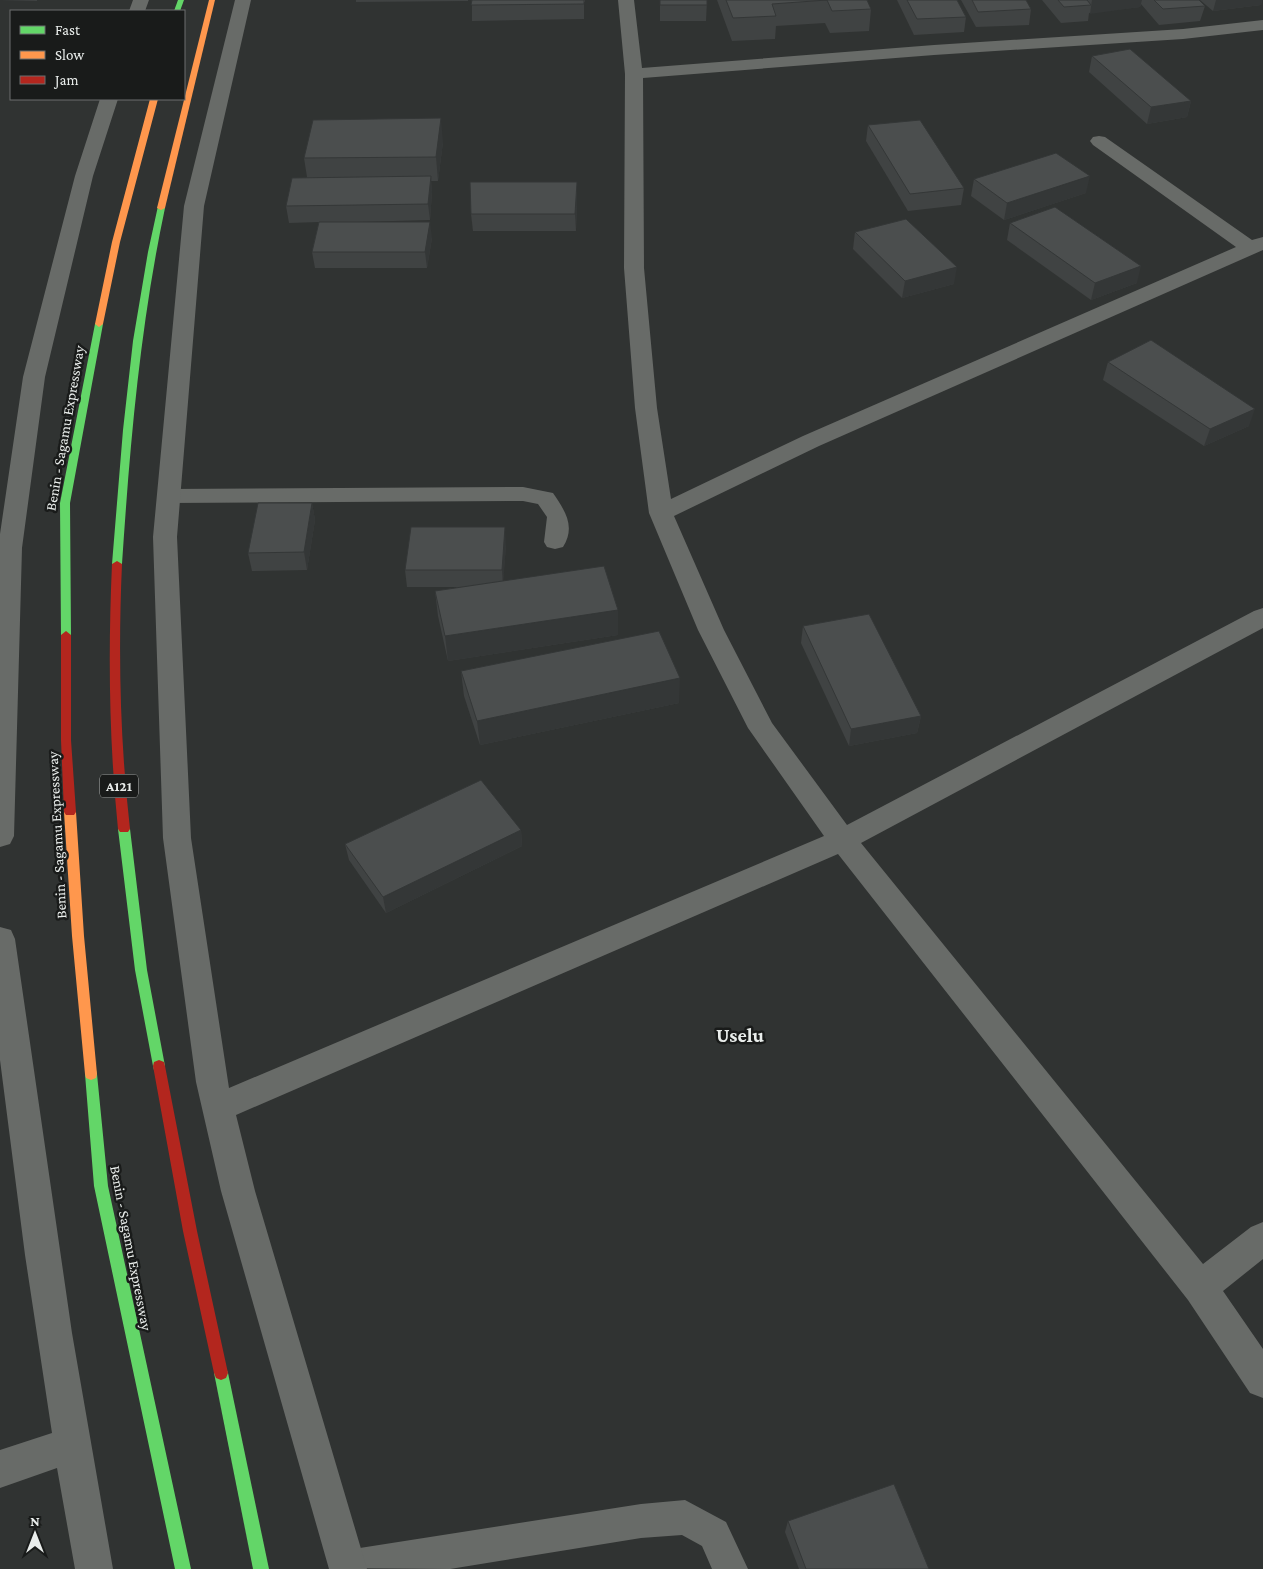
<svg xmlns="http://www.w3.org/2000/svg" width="1263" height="1569" font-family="'Crimson Pro',serif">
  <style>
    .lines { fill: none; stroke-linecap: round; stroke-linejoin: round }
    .lane { fill: #686b68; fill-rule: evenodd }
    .street { fill: #686b68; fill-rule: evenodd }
    .fast { fill: #63d668; fill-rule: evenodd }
    .slow { fill: #ff974d; fill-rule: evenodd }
    .jam { fill: #b3261e; fill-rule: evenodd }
    .wall { fill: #404343 }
    .shaded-wall { fill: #343737 }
    .building { fill: #4b4e4e; stroke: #343737 }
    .labels { text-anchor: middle; stroke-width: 5; stroke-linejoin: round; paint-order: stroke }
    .shield { fill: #191b1a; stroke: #abaeac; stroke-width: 1 }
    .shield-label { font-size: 14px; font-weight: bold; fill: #e9edeb }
    .street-label { font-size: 15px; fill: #e9edeb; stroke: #191b1a }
    .district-label { font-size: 20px; font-weight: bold; fill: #e9edeb; stroke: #191b1a }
  </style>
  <rect width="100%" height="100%" fill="#303332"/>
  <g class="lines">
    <g class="lane">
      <path d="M 523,487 L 553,493 C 565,511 576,526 563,547 L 555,549 L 547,547 L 544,542 L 547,517 L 538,504 L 523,501 L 168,503 L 161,501 L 157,496 L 161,491 L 168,489 Z"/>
      <polygon points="685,1500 726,1522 748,1569 712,1569 702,1546 682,1535 641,1538 450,1569 329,1568 335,1556 347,1550 641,1504"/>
    </g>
    <g class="street">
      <polygon points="133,0 149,0 145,11 129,11"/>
      <polygon points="235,0 251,0 204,206 177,537 191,838 229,1088 824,836 748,728 698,630 649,513 635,408 624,268 625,74 618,0 634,0 642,68 934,45 1183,29 1263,20 1263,30 1183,39 934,55 643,78 644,268 657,408 671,499 803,436 1236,247 1093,145 1090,141 1093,137 1099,136 1105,137 1252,240 1263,237 1263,250 819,446 674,516 724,630 772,723 847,825 1254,611 1263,608 1263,628 861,843 1203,1264 1251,1227 1263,1222 1263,1259 1223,1291 1263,1349 1263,1398 1250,1393 1188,1300 838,854 236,1115 255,1191 367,1569 329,1569 221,1191 196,1082 163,838 153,537 184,206"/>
      <polygon points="100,99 118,99 93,176 45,377 22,548 14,836 10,844 0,847 0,534 23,377 75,176"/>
      <polygon points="0,927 11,930 15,939 72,1333 113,1569 75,1569 57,1468 0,1488 0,1450 52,1433 25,1255 0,1060"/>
    </g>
    <g class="fast">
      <polygon points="178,0 184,0 180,11 174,11"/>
      <path d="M 158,206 L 165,208 C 140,326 130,444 122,564 L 117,567 L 112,564 L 123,430 L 133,341 L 148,252 Z"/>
      <polygon points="99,321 103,324 70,503 71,635 66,639 61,635 60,503 95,324"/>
      <polygon points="124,825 128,826 130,829 147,970 165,1066 164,1070 159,1072 154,1070 153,1066 135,970 118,829 120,826"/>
      <polygon points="91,1068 96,1070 97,1074 108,1186 191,1569 175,1569 94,1186 85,1074 86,1070"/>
      <polygon points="221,1366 226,1368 228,1373 269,1569 253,1569 214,1373 216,1368"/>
    </g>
    <g class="slow">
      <polygon points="209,0 215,0 165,208 161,210 157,208"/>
      <polygon points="150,99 158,99 120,242 103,324 99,327 95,324 112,242"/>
      <polygon points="70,808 74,809 76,812 84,936 97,1074 96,1078 91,1080 86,1078 85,1074 72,936 64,812 66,809"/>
    </g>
    <g class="jam">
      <path d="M 117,561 L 122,564 C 118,653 120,741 130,829 L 128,832 L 120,832 L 118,829 C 109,741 108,653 112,564 Z"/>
      <polygon points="66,631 71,635 71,740 76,812 74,815 66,815 64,812 61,740 61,635"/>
      <polygon points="159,1060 164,1062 165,1066 197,1231 228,1373 226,1378 221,1380 216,1378 214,1373 183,1231 153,1066 154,1062"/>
    </g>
  </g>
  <g class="wall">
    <polygon points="0,0 37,0 37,1"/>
    <polygon points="356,0 468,0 468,1 356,2"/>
    <polygon points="472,0 585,0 585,2 584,2 584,19 472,21"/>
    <polygon points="660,0 707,0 706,21 660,21"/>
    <polygon points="717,0 867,0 871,9 869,31 830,33 825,23 776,26 775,39 732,41"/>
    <polygon points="897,0 957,0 966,17 964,32 914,35"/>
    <polygon points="961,0 1026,0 1031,9 1029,25 976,27"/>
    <polygon points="1042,0 1199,0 1205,6 1200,21 1159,25 1141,4 1140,7 1089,13 1088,21 1061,23"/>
    <polygon points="1200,0 1262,0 1261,5 1213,11"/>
    <polygon points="1092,56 1191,101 1187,117 1147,124 1089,72"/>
    <polygon points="868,125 964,188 961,205 908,211 866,141"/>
    <polygon points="443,142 438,181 431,181 432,192 430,220 358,222 432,238 427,268 315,268 312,252 319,222 289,223 286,206 307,177 304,158"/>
    <polygon points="974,179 1086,193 1004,220 971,196"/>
    <polygon points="577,182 577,198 576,231 473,231 471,214"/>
    <polygon points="1010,223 1137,283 1091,300 1007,240"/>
    <polygon points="855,232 954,284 902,298 853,249"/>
    <polygon points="1108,362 1249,426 1204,446 1103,380"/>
    <polygon points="312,503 315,520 307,570 252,571 248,553"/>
    <polygon points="506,545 503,581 618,635 448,661 438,616 435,591 460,587 407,587 405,570"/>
    <polygon points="803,626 921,716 917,733 849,746 801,643"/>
    <polygon points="461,671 679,703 480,745 464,696"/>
    <polygon points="521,830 522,846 386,913 349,860 345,844"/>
    <polygon points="788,1521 929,1569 799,1569 785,1532"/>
  </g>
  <g class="shaded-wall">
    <polygon points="1092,0 1142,0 1140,7 1090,14"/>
    <polygon points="1216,0 1262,0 1261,5 1213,11"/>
    <polygon points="1191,101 1187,117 1147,124 1151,107"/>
    <polygon points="441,118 443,142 438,181 436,157"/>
    <polygon points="431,176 432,192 430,220 428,204"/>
    <polygon points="1090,176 1086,193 1004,220 1007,203"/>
    <polygon points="577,182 577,198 576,231 575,214"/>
    <polygon points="430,222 432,238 427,268 425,252"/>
    <polygon points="1141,266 1137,283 1091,300 1095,283"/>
    <polygon points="957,267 954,284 902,298 905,281"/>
    <polygon points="1255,409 1249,426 1204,446 1210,429"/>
    <polygon points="312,503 315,520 307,570 304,552"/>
    <polygon points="505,527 506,545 503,587 502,570"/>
    <polygon points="618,610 618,635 448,661 445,636"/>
    <polygon points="680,678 679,703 480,745 477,721"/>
    <polygon points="921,716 917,733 849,746 851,729"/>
    <polygon points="521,830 522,846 386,913 383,897"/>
  </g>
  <g class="building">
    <polygon points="472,0 584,0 584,4 471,5"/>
    <rect x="660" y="0" width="47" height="5"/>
    <polygon points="726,0 867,0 871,9 832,11 827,0 772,4 776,16 733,18"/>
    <polygon points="907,0 957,0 966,17 917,19"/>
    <polygon points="972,0 1026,0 1031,9 978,12"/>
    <polygon points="1058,0 1087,0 1091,5 1064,7"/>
    <polygon points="1154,0 1199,0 1205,6 1163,9"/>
    <polygon points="1130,49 1191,101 1151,107 1092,56"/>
    <polygon points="441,118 436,157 304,158 313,120"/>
    <polygon points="920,120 964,188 910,194 868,125"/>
    <polygon points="1056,153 1090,176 1007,203 974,179"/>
    <polygon points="431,176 428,204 286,206 292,178"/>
    <polygon points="470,182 577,182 575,214 471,214"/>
    <polygon points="1055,207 1141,266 1095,283 1010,223"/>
    <polygon points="906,219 957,267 905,281 855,232"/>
    <polygon points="319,222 430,222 425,252 312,252"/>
    <polygon points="1151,340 1255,409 1210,429 1108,362"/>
    <polygon points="258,503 312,503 304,552 248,553"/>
    <polygon points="411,527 505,527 502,570 405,570"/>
    <polygon points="604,566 618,610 445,636 435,591"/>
    <polygon points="869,614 921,716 851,729 803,626"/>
    <polygon points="659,631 680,678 477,721 461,671"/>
    <polygon points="481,780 521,830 383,897 345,844"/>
    <polygon points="894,1484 929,1569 806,1569 788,1521"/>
  </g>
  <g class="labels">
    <rect class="shield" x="100" y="774.5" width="38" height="23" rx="4"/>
    <g class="shield-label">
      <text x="119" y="791">A121</text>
    </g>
    <g class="street-label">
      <text transform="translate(65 428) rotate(-80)" y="5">Benin - Sagamu Expressway</text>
      <text transform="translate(57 835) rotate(-93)" y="5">Benin - Sagamu Expressway</text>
      <text transform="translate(131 1248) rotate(79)" y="5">Benin - Sagamu Expressway</text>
    </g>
    <g class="district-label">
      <text x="740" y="1042">Uselu</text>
    </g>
  </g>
  <rect x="10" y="10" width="175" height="90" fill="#191b1a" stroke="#6c6f6e"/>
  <rect x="20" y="26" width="25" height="8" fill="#63d668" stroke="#6c6f6e"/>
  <text x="55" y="35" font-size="15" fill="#e9edeb">Fast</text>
  <rect x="20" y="51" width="25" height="8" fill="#ff974d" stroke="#6c6f6e"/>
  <text x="55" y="60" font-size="15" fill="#e9edeb">Slow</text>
  <rect x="20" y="76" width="25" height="8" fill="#b3261e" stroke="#6c6f6e"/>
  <text x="55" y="85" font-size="15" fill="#e9edeb">Jam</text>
  <g transform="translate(35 1534)" stroke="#191b1a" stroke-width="4" paint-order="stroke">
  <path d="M0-4L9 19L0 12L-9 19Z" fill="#e9edeb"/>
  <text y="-8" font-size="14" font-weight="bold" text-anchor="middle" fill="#e9edeb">N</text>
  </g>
</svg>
